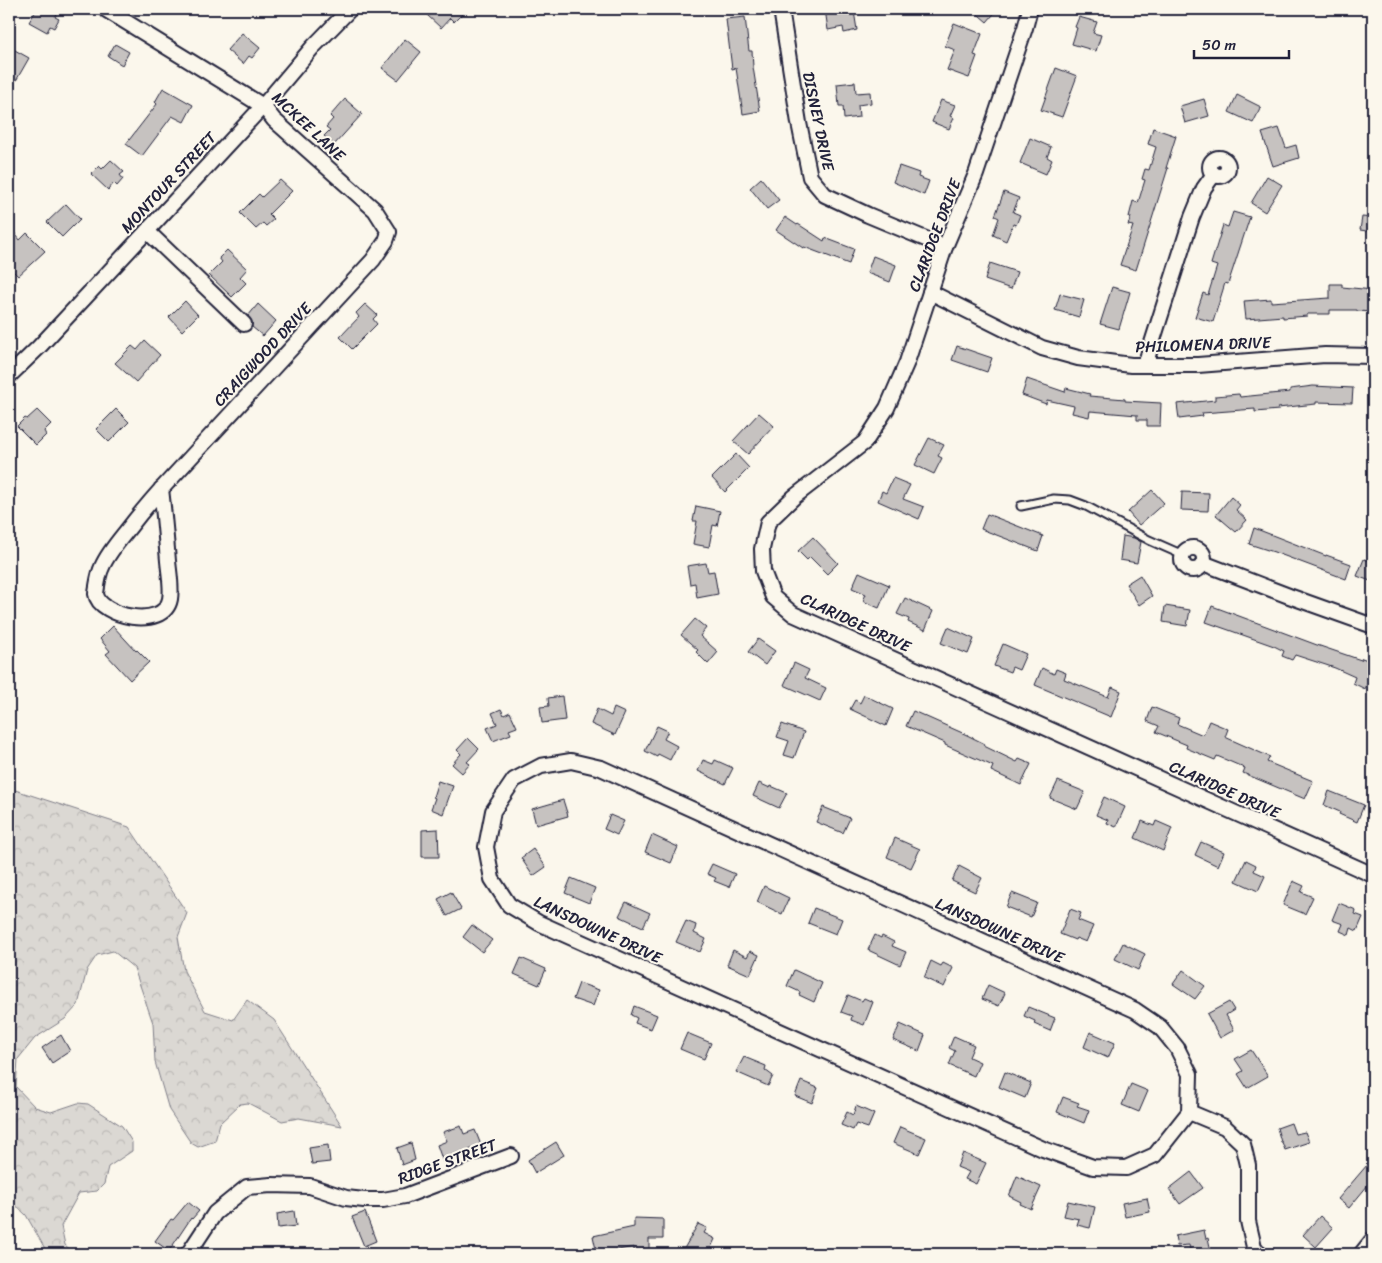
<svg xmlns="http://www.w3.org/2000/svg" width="1382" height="1263" font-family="Sriracha,sans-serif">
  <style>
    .forest { fill: url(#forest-crowns); stroke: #7e7d87 }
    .building { fill: #c6c2c0; stroke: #22223b }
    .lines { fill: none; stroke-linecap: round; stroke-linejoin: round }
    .service-casing { stroke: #22223b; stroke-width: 11 }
    .minor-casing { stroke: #22223b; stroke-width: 18 }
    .service { stroke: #fbf7ec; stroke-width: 7 }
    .minor { stroke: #fbf7ec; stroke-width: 14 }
    .labels { text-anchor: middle; stroke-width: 4; stroke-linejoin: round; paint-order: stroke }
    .street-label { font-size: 16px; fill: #22223b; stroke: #fbf7ec }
  </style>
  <defs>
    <pattern id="forest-crowns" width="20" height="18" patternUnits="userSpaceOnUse" patternTransform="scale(1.25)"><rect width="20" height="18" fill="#dbd8d3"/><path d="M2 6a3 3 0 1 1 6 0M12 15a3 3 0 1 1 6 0" fill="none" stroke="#bcb9b6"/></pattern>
  </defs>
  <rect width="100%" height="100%" fill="#fbf7ec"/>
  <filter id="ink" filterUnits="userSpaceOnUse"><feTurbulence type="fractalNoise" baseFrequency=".02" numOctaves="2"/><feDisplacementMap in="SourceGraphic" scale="10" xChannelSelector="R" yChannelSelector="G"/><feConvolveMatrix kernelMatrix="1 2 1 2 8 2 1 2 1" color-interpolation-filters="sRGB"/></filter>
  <g filter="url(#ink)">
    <polygon class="forest" points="9,788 129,827 187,913 178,937 184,971 205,1011 233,1020 247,1000 274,1020 342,1126 299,1118 282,1121 248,1103 240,1104 220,1123 215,1141 198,1147 191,1143 169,1110 155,1062 153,1023 134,968 113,951 97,955 87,970 78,1005 65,1019 35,1038 18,1059 16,1087 35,1107 51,1112 78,1103 88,1104 122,1126 132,1142 132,1151 108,1167 104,1184 97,1191 79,1193 61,1226 65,1245 75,1254 48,1254 26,1215 9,1199"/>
    <g class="building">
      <polygon points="37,9 60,9 55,17 59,19 54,28 50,26 47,32 29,22"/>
      <polygon points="433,9 467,9 454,22 450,18 441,28 427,15"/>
      <polygon points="825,9 842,9 843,13 854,11 857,30 844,33 843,27 828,30"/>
      <polygon points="972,9 998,9 987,22"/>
      <polygon points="745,17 749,51 752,51 753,67 760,111 743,114 736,68 732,69 726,19"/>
      <polygon points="1079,17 1097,22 1093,33 1101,35 1096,51 1072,44 1077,28 1075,27"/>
      <polygon points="954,23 982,34 974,55 977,56 969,78 947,70 955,50 945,46"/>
      <polygon points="242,33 260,48 252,58 249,56 243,64 227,50"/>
      <polygon points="405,39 421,52 398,80 382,68"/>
      <polygon points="115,44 129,52 122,65 108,56"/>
      <polygon points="13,49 29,58 9,93 9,56"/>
      <polygon points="1056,68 1077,76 1062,117 1041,110"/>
      <polygon points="855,82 856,93 870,92 871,103 858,105 859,117 844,119 843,106 839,106 837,84"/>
      <polygon points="163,88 193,105 184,122 172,116 142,156 126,144 157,104 155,102"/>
      <polygon points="1237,95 1261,107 1253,123 1229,112"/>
      <polygon points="345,99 362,114 334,145 324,136 330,130 326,127 333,119 330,116"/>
      <polygon points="1204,99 1209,116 1185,123 1180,106"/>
      <polygon points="941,100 955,105 950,116 954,118 949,129 932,122"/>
      <polygon points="1153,128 1176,136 1166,168 1168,168 1136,270 1120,265 1133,226 1128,225 1131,217 1129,217 1133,201 1138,203 1145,180 1142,179 1145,169 1149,170 1156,147 1148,144"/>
      <polygon points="1279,128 1286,148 1296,145 1299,158 1273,166 1262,133"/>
      <polygon points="1030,138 1051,147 1047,157 1052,160 1046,174 1020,163"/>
      <polygon points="111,160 124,172 120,175 123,179 117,186 114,183 108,190 91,174 99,166 102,169"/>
      <polygon points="899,166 919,173 918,177 929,181 924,195 893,182"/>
      <polygon points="1267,176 1282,185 1265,212 1251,203"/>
      <polygon points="761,178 779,200 767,209 750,188"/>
      <polygon points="280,180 292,191 269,214 274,219 266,226 263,223 256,229 240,213 259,194 262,197"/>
      <polygon points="1004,192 1019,198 1013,212 1020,215 1016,225 1013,224 1006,241 993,235 999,218 995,216"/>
      <polygon points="66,204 80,219 62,237 47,222"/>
      <polygon points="1233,212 1250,217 1228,284 1225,283 1213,322 1195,317 1203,293 1208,295 1217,266 1211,264 1223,225 1228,227"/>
      <polygon points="785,217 797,225 798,224 824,241 825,238 854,249 849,264 804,247 803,248 776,230"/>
      <polygon points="1362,217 1373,218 1373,232 1360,230"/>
      <polygon points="9,226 20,240 27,233 45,251 18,276 9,267"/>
      <polygon points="227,250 247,269 240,277 246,283 232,297 209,275 222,262 219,258"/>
      <polygon points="873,256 896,265 890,282 867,273"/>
      <polygon points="990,263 1017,272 1011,289 985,280"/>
      <polygon points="1330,284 1342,284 1342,287 1373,290 1372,312 1357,311 1357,310 1330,310 1330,314 1307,314 1307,316 1283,318 1283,316 1246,319 1244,301 1271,299 1271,302 1330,298"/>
      <polygon points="1112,287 1130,292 1119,329 1100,324"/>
      <polygon points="1060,294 1084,300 1079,317 1055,310"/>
      <polygon points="185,301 198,315 182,331 169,317"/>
      <polygon points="258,304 276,321 263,336 252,327 252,321 248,316"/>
      <polygon points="365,304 377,315 373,319 377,324 352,349 340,337 359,317 356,313"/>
      <polygon points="145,341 160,355 136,382 115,363 132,346 137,350"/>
      <polygon points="957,346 992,358 987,372 952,360"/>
      <polygon points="1027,379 1065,392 1066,388 1090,394 1089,396 1125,399 1125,401 1161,403 1160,426 1147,426 1147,420 1137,420 1137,415 1090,411 1089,417 1072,413 1074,406 1047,400 1046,404 1022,395"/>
      <polygon points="1313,386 1353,388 1352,403 1316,402 1316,404 1278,408 1279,410 1255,412 1255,409 1202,413 1203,416 1179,419 1177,404 1215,400 1215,396 1239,394 1240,397 1290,392 1290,389"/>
      <polygon points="116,409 129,422 109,442 96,429"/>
      <polygon points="37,410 51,424 44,431 46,435 36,445 17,426 25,418 27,419"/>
      <polygon points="759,413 774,426 748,454 733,441"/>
      <polygon points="929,438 944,445 938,456 942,458 934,474 915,465"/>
      <polygon points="736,454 749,468 725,492 712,478"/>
      <polygon points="893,478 910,485 903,499 924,507 919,519 878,501 882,491 886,493"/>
      <polygon points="1152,490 1164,503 1139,525 1128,512"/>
      <polygon points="1182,492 1209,493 1208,511 1181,510"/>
      <polygon points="1231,497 1240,505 1236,510 1247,520 1236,532 1216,515"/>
      <polygon points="696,506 720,511 717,526 713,525 709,547 693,544 697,521 693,521"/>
      <polygon points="987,514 1043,536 1038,551 981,529"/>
      <polygon points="1254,528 1326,556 1326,555 1351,564 1346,579 1274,552 1249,544"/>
      <polygon points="1123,536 1134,538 1141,542 1137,563 1120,560"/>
      <polygon points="813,537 838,563 827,574 810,557 807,560 798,551"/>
      <polygon points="1364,559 1373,562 1373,582 1357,576"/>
      <polygon points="706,563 708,572 714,571 718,594 697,598 695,583 690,584 687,566"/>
      <polygon points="859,572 889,585 879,608 863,601 866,594 852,588"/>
      <polygon points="1140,575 1152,596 1139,605 1126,584"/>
      <polygon points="905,598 933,611 925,630 908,622 909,619 897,614"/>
      <polygon points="1165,606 1190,610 1187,626 1163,622"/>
      <polygon points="1212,606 1317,645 1361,660 1362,658 1373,662 1373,671 1365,689 1353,683 1355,677 1335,668 1295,655 1292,660 1282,656 1284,651 1274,646 1206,622"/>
      <polygon points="695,619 706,628 700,636 718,652 708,664 696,652 698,650 681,635"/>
      <polygon points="113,626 136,651 137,650 149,662 130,680 106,654 110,651 100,639"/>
      <polygon points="948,627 974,639 968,654 941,643"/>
      <polygon points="758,639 775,651 765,665 748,652"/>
      <polygon points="1003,644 1026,654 1019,670 1012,667 1010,672 994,666"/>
      <polygon points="794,663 809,670 805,678 826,688 820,701 784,685"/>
      <polygon points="1042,668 1054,674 1056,669 1066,673 1064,679 1108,697 1112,687 1121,691 1111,717 1035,685"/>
      <polygon points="864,695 893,709 886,726 850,709 855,700 860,703"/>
      <polygon points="562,696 565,720 542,723 540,707 549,706 548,698"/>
      <polygon points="1152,707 1179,718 1177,724 1203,735 1209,721 1228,729 1225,737 1270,757 1267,762 1313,781 1305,799 1243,773 1245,768 1217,756 1215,760 1186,748 1187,745 1156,732 1159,726 1147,721"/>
      <polygon points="614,708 625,713 615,735 591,724 597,709 611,716"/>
      <polygon points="501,709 504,715 510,712 517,727 509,730 511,734 493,741 487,728 497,724 492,713"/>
      <polygon points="913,711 967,735 985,744 984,746 1017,762 1019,759 1031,764 1021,785 991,771 993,766 945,745 945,743 906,726"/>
      <polygon points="782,724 804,732 794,758 784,755 789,741 777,737"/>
      <polygon points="657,726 668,731 664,739 677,746 670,760 658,754 657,757 645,751"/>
      <polygon points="468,738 479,749 467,762 470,764 462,773 452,764 461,754 457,750"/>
      <polygon points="703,760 713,764 715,760 733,768 725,784 698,771"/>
      <polygon points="438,781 453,786 443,814 431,809 435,798 433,797"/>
      <polygon points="1058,781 1085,792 1077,809 1050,798"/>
      <polygon points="759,783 770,788 771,786 787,793 779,808 753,796"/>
      <polygon points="1329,791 1364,805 1357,822 1339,814 1340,812 1324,805"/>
      <polygon points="1104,797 1125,807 1116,827 1107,823 1108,820 1096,815"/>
      <polygon points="563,800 568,816 536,825 532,809"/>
      <polygon points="823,807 850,818 843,833 816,822"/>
      <polygon points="610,815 624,821 617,835 604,829"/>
      <polygon points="1142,821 1154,826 1156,821 1172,828 1163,851 1135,838"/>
      <polygon points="438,829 439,857 422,857 422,830"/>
      <polygon points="652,835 678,847 671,863 645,852"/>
      <polygon points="895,838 920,849 911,868 887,857"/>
      <polygon points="1201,842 1224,852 1218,866 1195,855"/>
      <polygon points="533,849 546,867 533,876 521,858"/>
      <polygon points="1246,860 1256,865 1254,871 1265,876 1258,891 1236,881"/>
      <polygon points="712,864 735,874 729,887 714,881 716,878 707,874"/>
      <polygon points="959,866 982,878 975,892 952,881"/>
      <polygon points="571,878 595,888 589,903 565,893"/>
      <polygon points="1293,881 1304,886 1301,892 1313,897 1305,914 1283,905"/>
      <polygon points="764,886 789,898 782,914 757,902"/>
      <polygon points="451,892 461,909 447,916 438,899"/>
      <polygon points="1012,893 1037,903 1031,917 1006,907"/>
      <polygon points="626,902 650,913 643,927 619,916"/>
      <polygon points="1339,903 1356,910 1355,914 1363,917 1357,931 1351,928 1349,935 1340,931 1343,924 1332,920"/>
      <polygon points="814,908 842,919 836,934 808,923"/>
      <polygon points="1070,909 1081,913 1078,920 1093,926 1086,942 1076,938 1075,940 1060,934"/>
      <polygon points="686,921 696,925 694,933 706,939 700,952 676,942"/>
      <polygon points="472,925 492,940 482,952 463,937"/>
      <polygon points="875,935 881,938 882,936 894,942 892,946 906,952 900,965 868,950"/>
      <polygon points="1123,943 1145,954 1138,970 1115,959"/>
      <polygon points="733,950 747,957 750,951 759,955 750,975 727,965"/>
      <polygon points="521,958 546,969 539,985 514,974"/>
      <polygon points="931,961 941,966 943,963 953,968 944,987 924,978"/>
      <polygon points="794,970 822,983 814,1002 799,995 800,992 787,986"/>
      <polygon points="1183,970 1205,986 1195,999 1173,984"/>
      <polygon points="579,983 599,990 593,1006 573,999"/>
      <polygon points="988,985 1005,993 999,1006 982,999"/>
      <polygon points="848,995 862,1001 864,998 873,1002 864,1025 851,1020 852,1016 841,1012"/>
      <polygon points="1229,1002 1234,1010 1226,1015 1234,1030 1220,1038 1207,1014"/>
      <polygon points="634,1006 657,1015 651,1029 635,1023 637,1018 631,1015"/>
      <polygon points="1028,1007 1055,1018 1050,1031 1034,1024 1035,1021 1024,1016"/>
      <polygon points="900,1024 925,1035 919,1051 893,1040"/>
      <polygon points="1090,1032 1115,1043 1108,1058 1084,1047"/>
      <polygon points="687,1033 711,1043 704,1059 680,1049"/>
      <polygon points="61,1035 70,1051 52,1063 42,1048"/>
      <polygon points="954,1036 974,1045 969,1057 980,1062 974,1076 949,1065 955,1051 949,1048"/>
      <polygon points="1251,1050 1268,1076 1247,1088 1238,1074 1243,1071 1235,1059"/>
      <polygon points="744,1057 766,1066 765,1070 773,1076 768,1086 736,1072"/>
      <polygon points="1005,1072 1031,1083 1025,1098 999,1087"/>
      <polygon points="801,1081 818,1088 812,1103 795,1096"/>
      <polygon points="1131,1084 1148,1091 1139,1112 1122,1105"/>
      <polygon points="1063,1097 1079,1103 1077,1106 1089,1110 1084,1123 1057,1112"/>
      <polygon points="856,1106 874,1114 868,1128 856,1124 853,1130 841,1125 847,1112 853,1115"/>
      <polygon points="1291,1123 1295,1134 1305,1132 1309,1142 1285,1150 1282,1142 1281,1142 1277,1128"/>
      <polygon points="461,1126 464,1134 475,1130 481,1145 469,1150 470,1151 443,1162 437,1145 447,1141 443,1132"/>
      <polygon points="900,1127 926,1138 919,1154 893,1143"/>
      <polygon points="556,1142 564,1155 535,1173 528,1160"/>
      <polygon points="411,1143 415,1160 402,1165 397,1148"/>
      <polygon points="328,1145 330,1162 312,1164 309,1148"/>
      <polygon points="963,1153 986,1163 976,1184 965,1179 969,1172 957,1167"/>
      <polygon points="1373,1158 1373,1179 1349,1208 1338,1199"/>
      <polygon points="1191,1172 1203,1188 1180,1204 1169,1189"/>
      <polygon points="1017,1176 1041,1187 1031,1209 1020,1204 1021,1202 1009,1196"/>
      <polygon points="1147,1198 1150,1212 1125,1217 1122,1203"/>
      <polygon points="1068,1201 1095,1207 1090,1228 1077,1225 1079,1219 1064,1216"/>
      <polygon points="188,1202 199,1211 192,1219 191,1218 169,1251 155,1241 171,1219 173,1220"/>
      <polygon points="294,1211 296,1226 278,1228 277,1214"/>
      <polygon points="365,1212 376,1241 364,1246 352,1217"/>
      <polygon points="1320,1216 1333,1228 1316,1247 1303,1235"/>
      <polygon points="634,1218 663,1219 663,1239 649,1239 649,1254 634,1254 634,1247 597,1254 593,1236 634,1227"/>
      <polygon points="698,1224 707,1228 704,1233 715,1239 708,1254 699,1250 697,1254 681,1254"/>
      <polygon points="1204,1230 1206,1239 1208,1238 1211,1251 1191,1254 1189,1245 1177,1246 1175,1236"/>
    </g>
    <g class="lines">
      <g class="service-casing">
        <polyline id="service" points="1021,506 1054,499 1070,500 1086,506 1149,540 1183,555"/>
      </g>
      <g class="minor-casing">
        <g id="minor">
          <path d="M 105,9 L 263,106 L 274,120 L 375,210 L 389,232 L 386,241 L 373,260 L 167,483 C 152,499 138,516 125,533 C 116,544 107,555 102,567 C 99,573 98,580 97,586 C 97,589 96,591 96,594 C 99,616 164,631 170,599 C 172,588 169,572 168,561 C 166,537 164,513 161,489"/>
          <polyline points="781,9 799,123 810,177 825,195 868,215 945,247"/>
          <polyline points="1030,9 1025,28 976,174 945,247 907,362 887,408 865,442 794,497 768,522 762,549 763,571 773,597 793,614 1373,875"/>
          <circle cx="1219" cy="167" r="9"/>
          <polyline points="147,231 244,324"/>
          <polyline points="930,292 1042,348 1078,358 1131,365 1198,365 1325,355 1373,356"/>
          <polyline points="1145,365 1192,217 1204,188 1214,174"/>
          <polyline points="9,376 39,347 147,231 263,106 312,48 350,9"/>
          <circle cx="1193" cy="559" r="11"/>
          <polyline points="1203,563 1289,596 1373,626"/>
          <polygon points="571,761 601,768 1135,1010 1160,1027 1177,1048 1190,1074 1189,1112 1155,1155 1126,1168 1093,1167 1043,1149 539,923 509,905 492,879 486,847 493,811 514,780 541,766"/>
          <polyline points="1189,1112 1225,1127 1243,1144 1248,1165 1248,1221 1254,1247 1260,1254"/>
          <polyline points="188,1254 215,1213 247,1187 271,1185 310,1186 346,1198 364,1200 383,1200 405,1196 511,1156"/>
          <polyline points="1361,1254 1373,1239"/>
        </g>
      </g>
      <use href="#service" class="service"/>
      <use href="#minor" class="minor"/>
    </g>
  </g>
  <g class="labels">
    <g class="street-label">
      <text transform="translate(819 121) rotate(78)" y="6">DISNEY DRIVE</text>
      <text transform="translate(309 126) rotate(43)" y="6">MCKEE LANE</text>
      <text transform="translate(168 182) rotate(-47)" y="6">MONTOUR STREET</text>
      <text transform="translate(934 235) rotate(-69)" y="6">CLARIDGE DRIVE</text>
      <text transform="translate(1203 344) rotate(-2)" y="6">PHILOMENA DRIVE</text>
      <text transform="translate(262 354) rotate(-47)" y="6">CRAIGWOOD DRIVE</text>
      <text transform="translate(856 622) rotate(25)" y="6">CLARIDGE DRIVE</text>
      <text transform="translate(1225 789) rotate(24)" y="6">CLARIDGE DRIVE</text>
      <text transform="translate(598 929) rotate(25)" y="6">LANSDOWNE DRIVE</text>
      <text transform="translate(1000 930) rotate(24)" y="6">LANSDOWNE DRIVE</text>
      <text transform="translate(447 1161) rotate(-20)" y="6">RIDGE STREET</text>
    </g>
  </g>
  <rect width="1382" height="1263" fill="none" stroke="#fbf7ec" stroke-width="30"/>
  <rect x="15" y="15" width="1352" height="1233" fill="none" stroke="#22223b" stroke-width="2" filter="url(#ink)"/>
  <path d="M1194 50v8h95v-8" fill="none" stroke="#22223b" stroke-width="2.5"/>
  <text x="1202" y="50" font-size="15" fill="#22223b" stroke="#fbf7ec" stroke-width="4" paint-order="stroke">50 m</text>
</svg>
